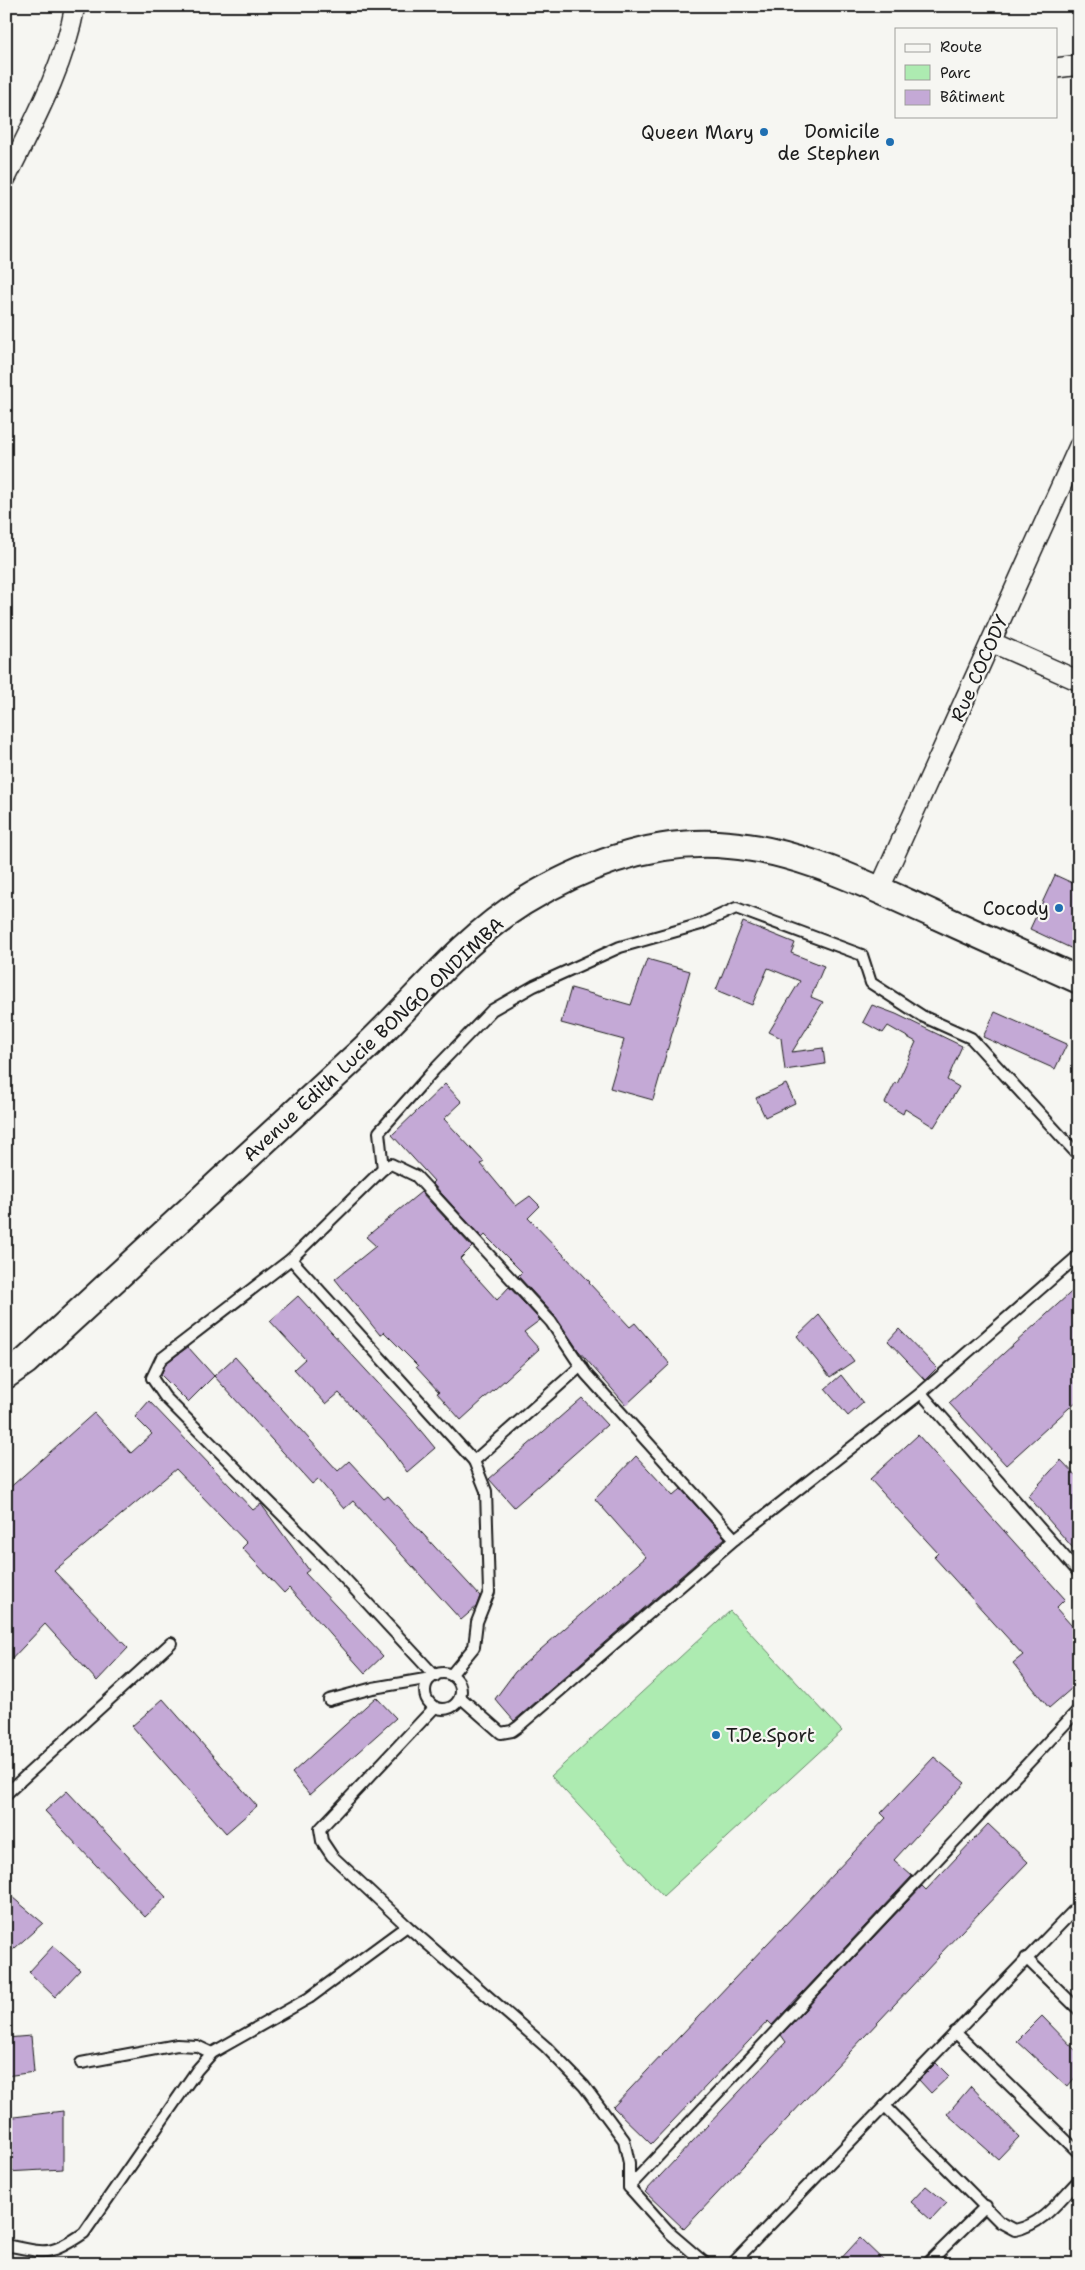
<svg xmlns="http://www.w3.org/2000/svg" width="1085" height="2270" font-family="'Shantell Sans',sans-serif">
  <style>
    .green { fill: #adebb1; stroke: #648466 }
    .building { fill: #c4a9d6; stroke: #1c1c1c }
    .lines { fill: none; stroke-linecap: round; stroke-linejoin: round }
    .service-casing { stroke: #1c1c1c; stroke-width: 14 }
    .minor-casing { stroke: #1c1c1c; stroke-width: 22 }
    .secondary-casing { stroke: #1c1c1c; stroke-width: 30 }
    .service { stroke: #f6f6f2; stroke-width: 10 }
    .minor { stroke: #f6f6f2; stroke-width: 19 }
    .secondary { stroke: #f6f6f2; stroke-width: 26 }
    .poi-dot { fill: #1f6fb2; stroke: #f6f6f2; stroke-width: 2 }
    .labels { text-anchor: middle; stroke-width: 4.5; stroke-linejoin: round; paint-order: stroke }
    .poi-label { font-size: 19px; fill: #1c1c1c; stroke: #f6f6f2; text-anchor: end }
    .street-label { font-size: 19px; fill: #1c1c1c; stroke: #f6f6f2 }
  </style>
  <rect width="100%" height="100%" fill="#f6f6f2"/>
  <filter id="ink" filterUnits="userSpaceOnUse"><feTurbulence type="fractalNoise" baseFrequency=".02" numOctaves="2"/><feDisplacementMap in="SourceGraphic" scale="10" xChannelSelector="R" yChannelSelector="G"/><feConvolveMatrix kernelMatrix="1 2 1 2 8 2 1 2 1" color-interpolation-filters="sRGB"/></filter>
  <g filter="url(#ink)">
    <polygon class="green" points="730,1611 842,1731 663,1896 551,1776"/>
    <g class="building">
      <polygon points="1055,875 1079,886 1079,952 1030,929"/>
      <polygon points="743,922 795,943 791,953 824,966 811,997 823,1002 792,1052 823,1048 825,1064 785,1070 781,1038 769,1032 800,981 768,968 752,1005 716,990"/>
      <polygon points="647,959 690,971 653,1100 610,1088 624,1040 561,1023 571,988 631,1005"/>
      <polygon points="872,1005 896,1014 962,1046 947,1080 959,1087 934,1127 905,1109 903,1114 885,1103 895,1083 897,1084 916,1042 888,1026 883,1033 863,1022"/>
      <polygon points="995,1012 1067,1044 1055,1069 983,1037"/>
      <polygon points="445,1084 462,1102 444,1119 484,1162 481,1164 516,1206 530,1196 540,1206 528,1218 590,1282 589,1283 630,1327 635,1323 670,1364 626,1405 578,1350 556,1317 518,1276 522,1272 485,1235 482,1238 432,1183 434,1181 392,1135"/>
      <polygon points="786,1084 795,1103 765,1117 756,1098"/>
      <polygon points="421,1192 472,1247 460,1259 497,1300 509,1287 540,1320 524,1332 539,1349 461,1420 437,1393 439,1392 416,1367 418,1366 384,1332 380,1335 335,1279 376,1246 366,1237"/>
      <polygon points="1079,1285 1079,1399 1006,1465 949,1403"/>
      <polygon points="298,1296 411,1419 435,1448 407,1472 384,1441 339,1393 326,1404 294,1369 305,1359 270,1321"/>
      <polygon points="819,1315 854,1361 830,1377 797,1336"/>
      <polygon points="899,1329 937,1368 925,1380 888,1341"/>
      <polygon points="188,1347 214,1376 188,1402 161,1375 166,1363"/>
      <polygon points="235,1357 338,1471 349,1461 384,1499 388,1496 480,1596 476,1607 461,1620 353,1501 344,1509 318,1479 312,1484 214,1376"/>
      <polygon points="841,1375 863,1403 848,1416 825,1389"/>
      <polygon points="582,1398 607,1425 514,1507 489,1479"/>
      <polygon points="149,1401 253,1510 261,1504 309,1570 305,1573 383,1656 365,1673 289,1588 284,1593 242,1548 247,1543 176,1469 54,1571 128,1648 97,1681 45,1624 6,1665 6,1491 94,1413 131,1453 152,1434 135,1417"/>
      <polygon points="918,1435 1065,1599 1056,1608 1079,1634 1079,1682 1049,1708 1013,1663 1023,1655 934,1557 938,1553 870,1479"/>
      <polygon points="636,1456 673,1496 681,1489 725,1538 514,1721 495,1699 515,1672 646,1557 595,1499"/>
      <polygon points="1061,1460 1079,1479 1079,1555 1028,1496"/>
      <polygon points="376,1697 396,1718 310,1795 292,1773"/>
      <polygon points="163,1699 257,1806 226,1833 132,1726"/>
      <polygon points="934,1757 965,1783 894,1860 912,1876 772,2025 768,2021 651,2144 613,2107 886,1818 881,1813"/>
      <polygon points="67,1791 166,1897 145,1917 45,1811"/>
      <polygon points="988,1824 1028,1862 938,1956 939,1957 684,2229 645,2192 786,2042 781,2035 922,1886 926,1890"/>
      <polygon points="6,1892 43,1923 6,1956"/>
      <polygon points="53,1946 80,1970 55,1997 29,1972"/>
      <polygon points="1042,2016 1079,2054 1079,2073 1067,2087 1017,2041"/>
      <polygon points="31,2036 34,2072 6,2076 6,2038"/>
      <polygon points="936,2063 949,2076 931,2093 919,2080"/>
      <polygon points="971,2086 1019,2137 998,2159 947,2114"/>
      <polygon points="63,2111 63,2169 6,2172 6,2118"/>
      <polygon points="926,2186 947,2203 931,2220 911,2202"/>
      <polygon points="860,2238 887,2264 836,2264"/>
    </g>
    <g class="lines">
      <g class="service-casing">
        <g id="service">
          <polyline points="383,1169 379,1132 434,1070 492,1010 534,986 620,947 701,924 736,908 862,955 871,983 922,1016 971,1038 1079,1156"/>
          <polyline points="291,1259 474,1461"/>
          <polyline points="921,1393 1079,1573"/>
          <circle cx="443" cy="1691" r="18"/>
          <polyline points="451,1675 474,1647 477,1622 489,1592 486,1491 474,1461 581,1366"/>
          <polyline points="435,1676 333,1566 165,1397 152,1378 161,1359 291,1259 383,1169 391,1164 416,1176 551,1322 586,1374 735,1539"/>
          <polyline points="460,1697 501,1733 512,1731 519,1726 735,1539 921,1393 1079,1255"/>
          <polyline points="329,1700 373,1688 431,1678"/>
          <polyline points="435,1707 320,1829 322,1841 332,1856 407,1926 546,2047 584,2086 624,2140 629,2163 629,2187 671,2234 706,2264"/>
          <polyline points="6,1794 171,1643"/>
          <polyline points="1026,1958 1079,2010"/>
          <polyline points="955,2032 1079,2153"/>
          <polyline points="81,2063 177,2045 197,2046 212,2053"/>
          <path d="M 885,2106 L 1000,2222 L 1015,2230 C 1044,2224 1059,2200 1079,2180"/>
          <polyline points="629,2187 1079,1709"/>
          <path d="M 6,2245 C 46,2253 49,2257 84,2233 L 197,2070 L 212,2053 L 309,1998 L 407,1926"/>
          <polyline points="732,2264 1079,1905"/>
          <polyline points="927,2264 986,2206"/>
        </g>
      </g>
      <g class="minor-casing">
        <g id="minor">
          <polyline points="1056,68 1079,65"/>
          <path d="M 6,178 C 33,123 64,67 75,6"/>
          <polyline points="991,642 1079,681"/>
          <polyline points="879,890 1079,446"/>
        </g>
      </g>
      <g class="secondary-casing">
        <path id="secondary" d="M 6,1375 L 26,1361 C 139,1257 252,1153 364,1049 C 416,1000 462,940 523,902 C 584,865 656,838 729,845 C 796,850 861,882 922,909 C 974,933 1026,956 1079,980"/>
      </g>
      <use href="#service" class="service"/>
      <use href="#minor" class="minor"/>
      <use href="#secondary" class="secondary"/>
    </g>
  </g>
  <g class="poi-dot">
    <circle cx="764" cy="132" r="5"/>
    <circle cx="890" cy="142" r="5"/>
    <circle cx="1059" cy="908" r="5"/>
    <circle cx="716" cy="1735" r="5"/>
  </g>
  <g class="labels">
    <g class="poi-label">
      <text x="880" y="138">Domicile<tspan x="880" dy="22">de Stephen</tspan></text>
      <text x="754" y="139">Queen Mary</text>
      <text x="1049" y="915">Cocody</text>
      <text x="726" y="1742" text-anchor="start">T.De.Sport</text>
    </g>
    <g class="street-label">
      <text transform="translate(979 668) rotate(-66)" y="7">Rue COCODY</text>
      <text transform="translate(373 1039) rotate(-43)" y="7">Avenue Edith Lucie BONGO ONDIMBA</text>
    </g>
  </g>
  <rect width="1085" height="2270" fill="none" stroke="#f6f6f2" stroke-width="25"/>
  <rect x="12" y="12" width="1060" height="2245" fill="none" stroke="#1c1c1c" stroke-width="2" filter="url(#ink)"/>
  <rect x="895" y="28" width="162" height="90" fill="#f6f6f2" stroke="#9f9f9c"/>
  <rect x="905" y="44" width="25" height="8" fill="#f6f6f2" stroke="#9f9f9c"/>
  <text x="940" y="52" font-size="15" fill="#1c1c1c">Route</text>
  <rect x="905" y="65" width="25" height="15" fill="#adebb1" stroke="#9f9f9c"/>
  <text x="940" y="78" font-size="15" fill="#1c1c1c">Parc</text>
  <rect x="905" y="90" width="25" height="15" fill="#c4a9d6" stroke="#9f9f9c"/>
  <text x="940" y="102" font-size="15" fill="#1c1c1c">Bâtiment</text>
</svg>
